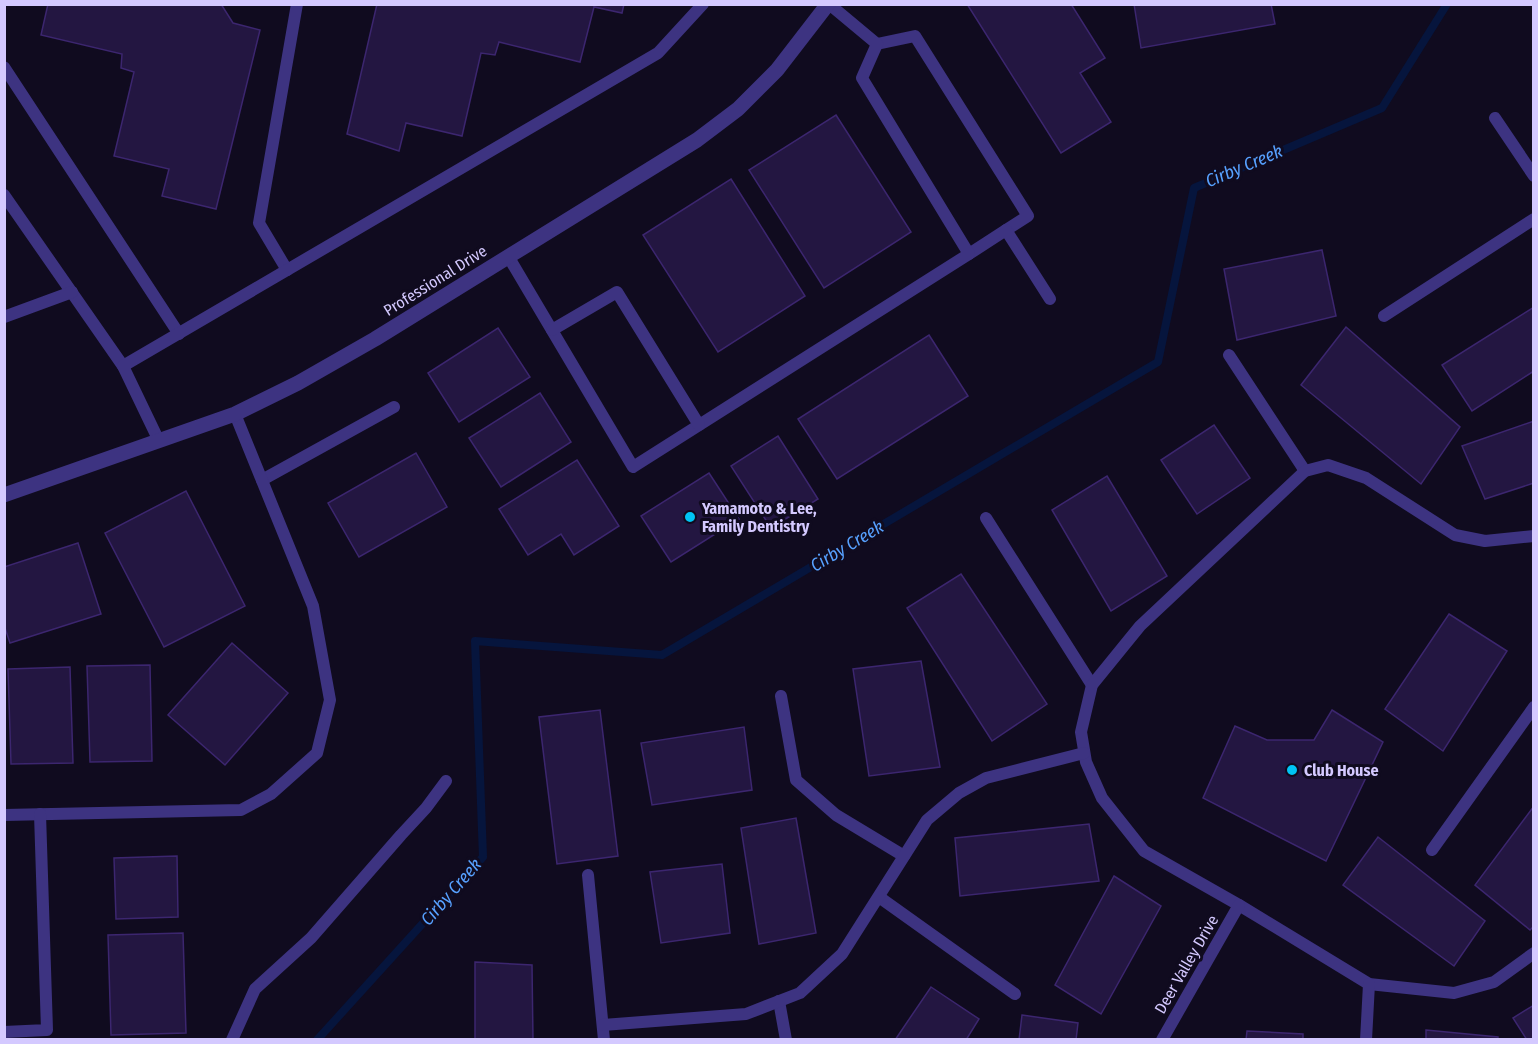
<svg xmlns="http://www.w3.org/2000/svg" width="1538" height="1044" font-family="'Fira Sans Condensed',sans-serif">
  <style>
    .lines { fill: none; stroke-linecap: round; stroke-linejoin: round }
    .stream { stroke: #06153d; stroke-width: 8 }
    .building { fill: #231641; stroke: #3c266f; stroke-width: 1.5 }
    .service { stroke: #3d3381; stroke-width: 12 }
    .tertiary { stroke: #3d3381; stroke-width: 15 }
    .poi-dot { fill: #00c4f4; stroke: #100b1f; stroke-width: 2 }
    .labels { text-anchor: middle; stroke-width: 6; stroke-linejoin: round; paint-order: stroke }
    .street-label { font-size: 16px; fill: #d4c9ff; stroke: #100b1f }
    .poi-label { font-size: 16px; font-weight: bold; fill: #d4c9ff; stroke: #100b1f; text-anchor: start }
    .water-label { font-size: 18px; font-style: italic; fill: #57a1ff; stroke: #100b1f }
  </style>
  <rect width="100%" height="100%" fill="#100b1f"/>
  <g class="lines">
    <polyline class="stream" points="317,1040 483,857 475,641 662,655 1158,362 1194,188 1382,108 1447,4"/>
  </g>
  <g class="building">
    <polygon points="48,4 221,4 233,23 260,30 216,209 162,196 169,169 114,156 134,72 121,68 122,54 41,35"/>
    <polygon points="377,4 624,4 622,13 594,7 580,62 499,42 495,55 481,53 462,136 406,123 399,151 347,134"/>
    <polygon points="967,4 1071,4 1105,58 1080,73 1111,122 1061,153"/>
    <polygon points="1134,4 1271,4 1275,24 1141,48"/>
    <polygon points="836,115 911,232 824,288 749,170"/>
    <polygon points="731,179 805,296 718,352 643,235"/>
    <polygon points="1322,250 1336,316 1237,340 1224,269"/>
    <polygon points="1534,307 1534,371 1472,411 1442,365"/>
    <polygon points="1346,327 1460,427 1421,484 1301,385"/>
    <polygon points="498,328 530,377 459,422 428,373"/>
    <polygon points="929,335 968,396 837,479 798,419"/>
    <polygon points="540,393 571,442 501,487 469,438"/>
    <polygon points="1534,421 1534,483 1485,499 1462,446"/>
    <polygon points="1214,425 1250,478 1197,514 1161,460"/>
    <polygon points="778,436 818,499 771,528 731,466"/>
    <polygon points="416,453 447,507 359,557 328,503"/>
    <polygon points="577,460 619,526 574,555 561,534 528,555 499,509"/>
    <polygon points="709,473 739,519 671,562 641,516"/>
    <polygon points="1107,476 1167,576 1111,611 1052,510"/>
    <polygon points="186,491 245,606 164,647 105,533"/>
    <polygon points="78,543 101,614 10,643 4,625 4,567"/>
    <polygon points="961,574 1047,704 992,741 907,608"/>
    <polygon points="1449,614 1507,651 1443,751 1385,709"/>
    <polygon points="232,643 288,693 225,765 168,715"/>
    <polygon points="921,661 940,767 869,776 853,669"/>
    <polygon points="150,665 152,761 90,762 87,666"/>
    <polygon points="70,667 73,763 11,764 8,669"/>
    <polygon points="600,710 618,856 557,864 539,717"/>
    <polygon points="1332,710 1383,742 1326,861 1203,798 1235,726 1267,740 1314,740"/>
    <polygon points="744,727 752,790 652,805 641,743"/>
    <polygon points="1534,806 1534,926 1530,930 1475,885"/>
    <polygon points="796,818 816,933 759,944 741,828"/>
    <polygon points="1089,824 1099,881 960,896 955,838"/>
    <polygon points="1378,837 1485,921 1454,966 1343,885"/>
    <polygon points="177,856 178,917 116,919 114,858"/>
    <polygon points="722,864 730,933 661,943 650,872"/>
    <polygon points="1114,876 1161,906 1101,1014 1055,985"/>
    <polygon points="183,933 186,1033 111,1035 108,935"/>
    <polygon points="475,962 532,965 533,1040 475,1040"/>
    <polygon points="931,987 979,1019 966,1040 895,1040"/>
    <polygon points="1534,1005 1534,1040 1527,1040 1513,1018"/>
    <polygon points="1022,1015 1078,1023 1076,1040 1019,1040"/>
    <polygon points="1426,1030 1498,1037 1498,1040 1426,1040"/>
    <polygon points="1247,1031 1303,1034 1303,1040 1246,1040"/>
  </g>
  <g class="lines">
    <g class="service">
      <polyline points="877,44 915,36 1028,216 1006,230"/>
      <polyline points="4,67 179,334"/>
      <polyline points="1495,118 1534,176"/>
      <polyline points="4,195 123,366"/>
      <polyline points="969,254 1006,230 1050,299"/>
      <polyline points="508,256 633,467 969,254 862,78 877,44 829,4"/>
      <polyline points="287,270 259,223 297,4"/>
      <polyline points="1384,316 1534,219"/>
      <polyline points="4,317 72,292"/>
      <polyline points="552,330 617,292 699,425"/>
      <polyline points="1229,355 1305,471"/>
      <polyline points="159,441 123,366 658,53 703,4"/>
      <polyline points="262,480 394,407"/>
      <polyline points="986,518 1092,685"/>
      <polyline points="1534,536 1485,541 1455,535 1366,478 1328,465 1305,471 1140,626 1092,685 1081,732 1086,762 1102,798 1144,851 1239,905 1369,984 1454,993 1494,982 1534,953"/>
      <polyline points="781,696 796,780 836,815 904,856"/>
      <polyline points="4,815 241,810 271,794 317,753 330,700 313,606 235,414"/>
      <polyline points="1432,850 1534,707"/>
      <polyline points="588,875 604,1040"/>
      <polyline points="879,897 1015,994"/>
      <polyline points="779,1001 786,1040"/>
      <polyline points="603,1025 746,1014 800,993 842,954 927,820 959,793 986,778 1084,753"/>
      <polyline points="4,1032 47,1030 40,814"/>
      <polyline points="232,1040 255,989 311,938 401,835 426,808 446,781"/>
      <polyline points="1162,1040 1239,905"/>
      <polyline points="1366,1040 1369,984"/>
    </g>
    <polyline class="tertiary" points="4,495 235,414 298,383 375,339 697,140 738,109 777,70 828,4"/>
  </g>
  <g class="poi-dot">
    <circle cx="690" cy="517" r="6"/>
    <circle cx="1292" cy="770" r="6"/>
  </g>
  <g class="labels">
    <g class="street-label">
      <text transform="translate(435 280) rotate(-32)" y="6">Professional Drive</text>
      <text transform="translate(1186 964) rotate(-60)" y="6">Deer Valley Drive</text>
    </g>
    <g class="poi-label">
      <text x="702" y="514">Yamamoto &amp; Lee,<tspan x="702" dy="18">Family Dentistry</tspan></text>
      <text x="1304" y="776">Club House</text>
    </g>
    <g class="water-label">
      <text transform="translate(1244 166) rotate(-23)" y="6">Cirby Creek</text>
      <text transform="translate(847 546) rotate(-31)" y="6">Cirby Creek</text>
      <text transform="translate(451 892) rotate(-49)" y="6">Cirby Creek</text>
    </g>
  </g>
  <rect width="1538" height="1044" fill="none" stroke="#d4c9ff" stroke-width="12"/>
</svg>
